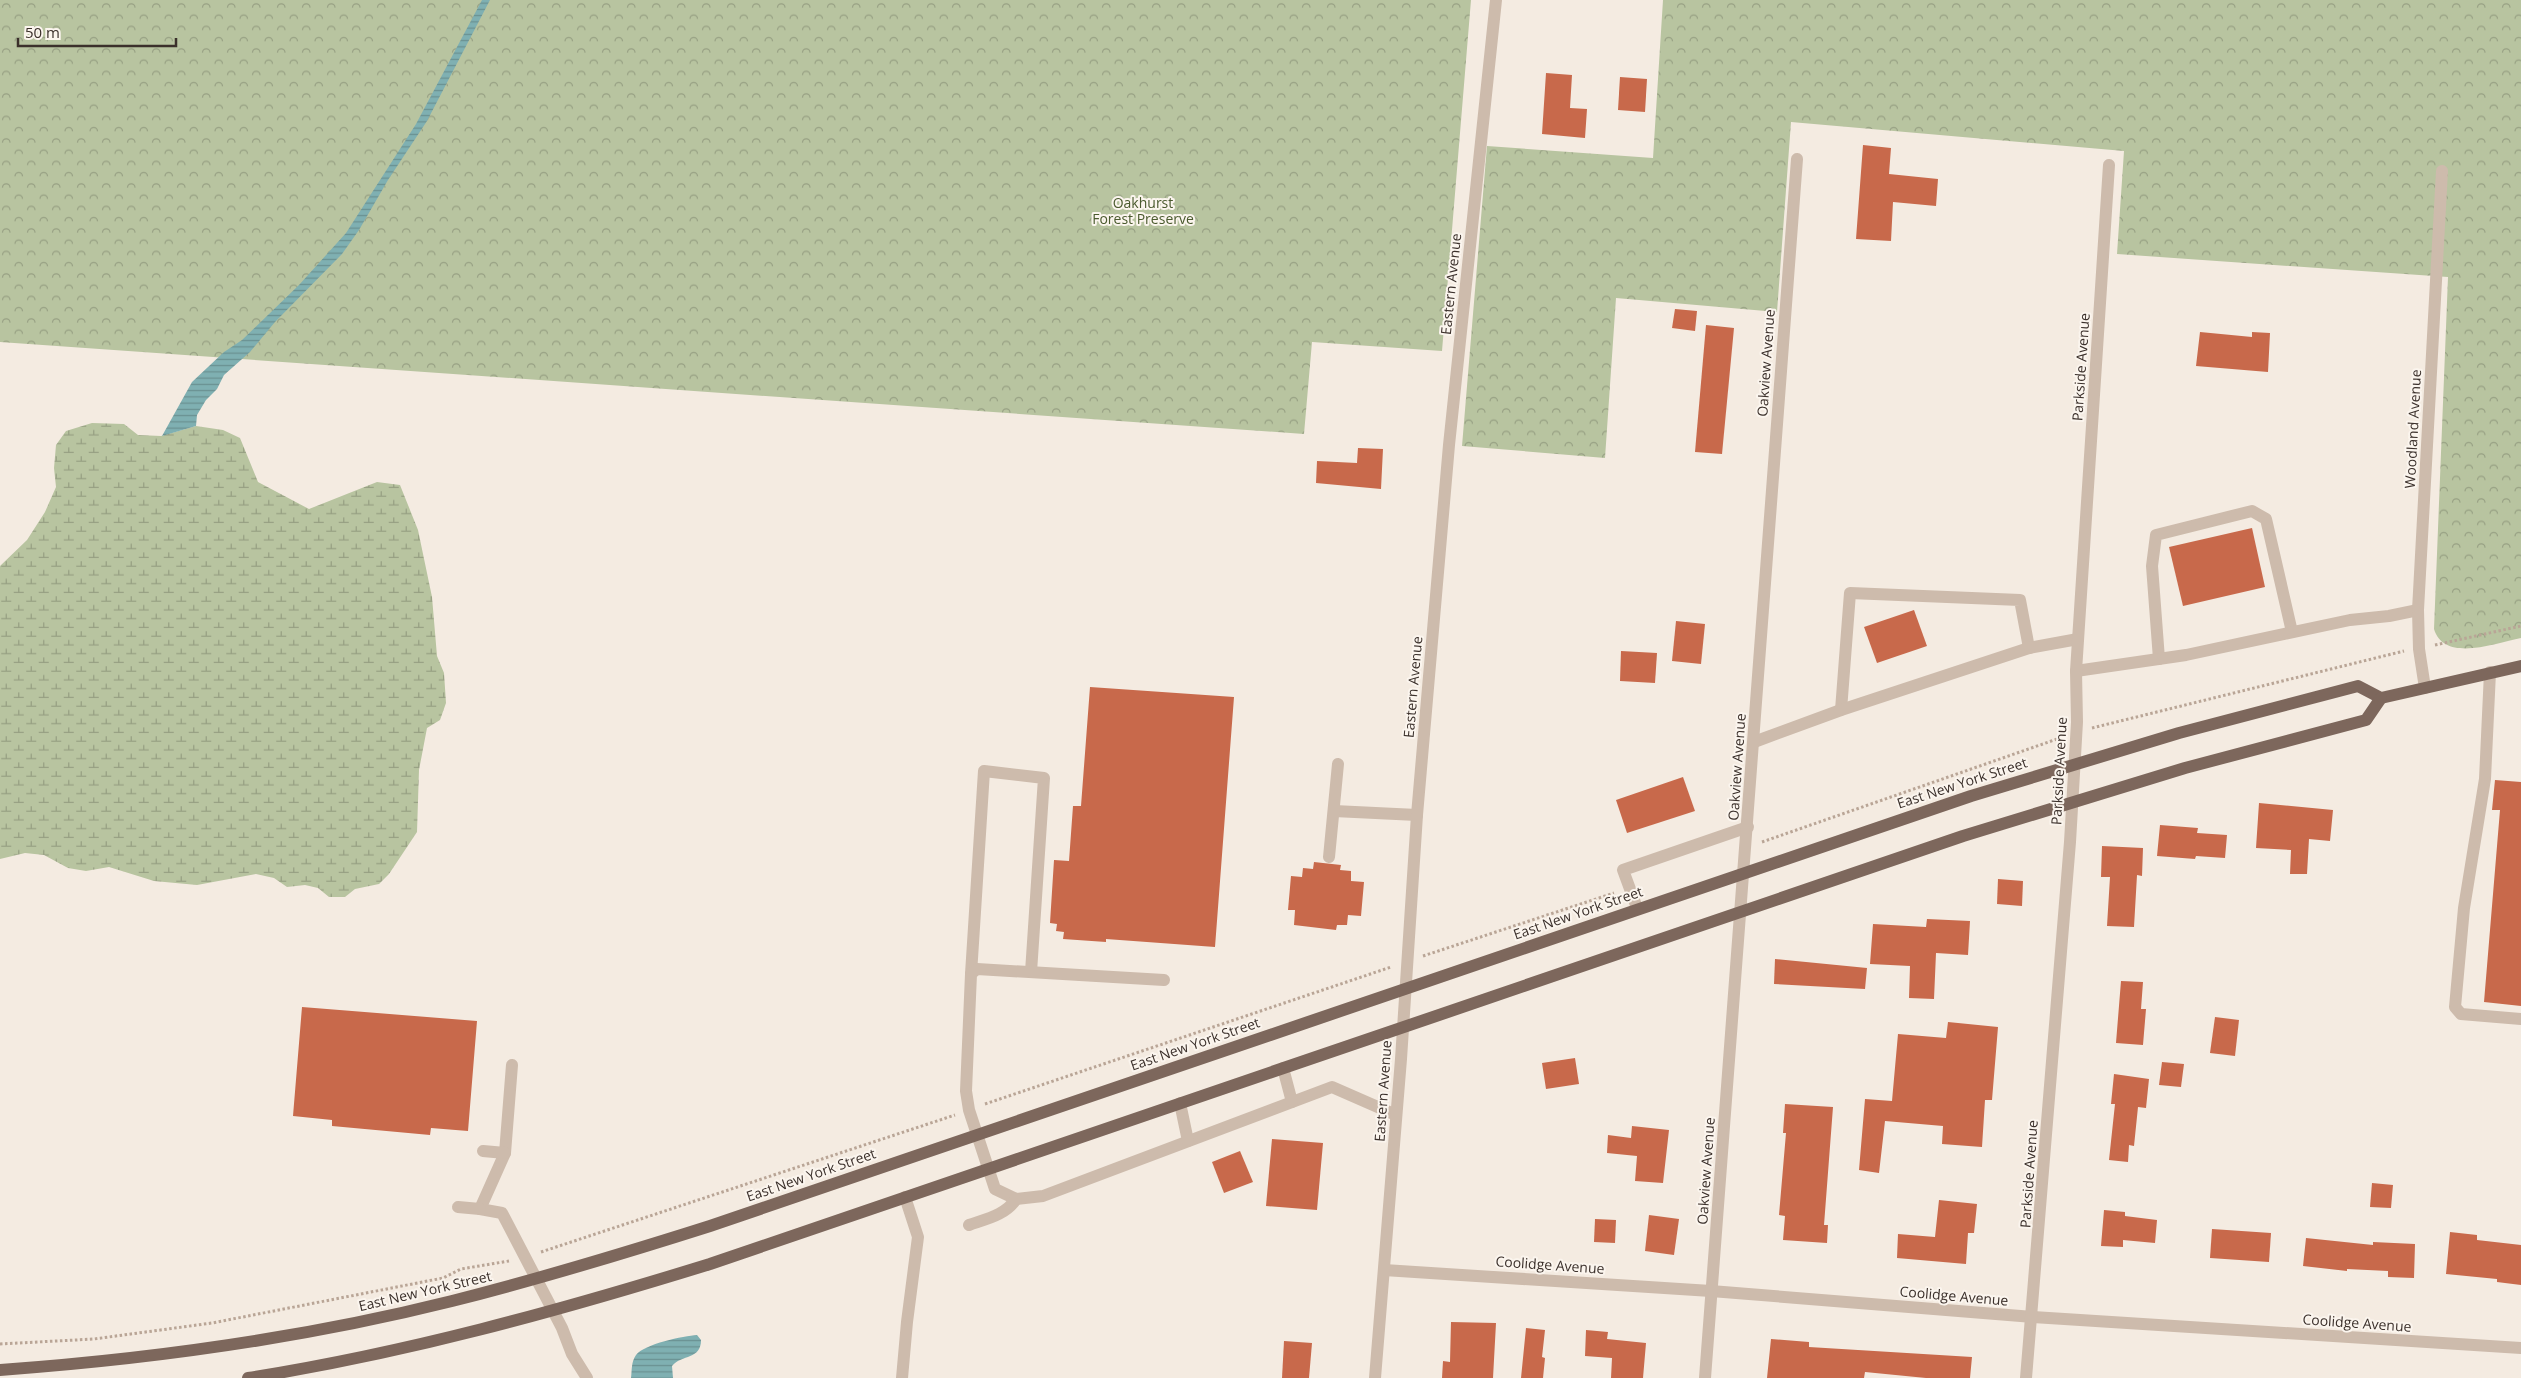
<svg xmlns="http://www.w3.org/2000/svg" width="2521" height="1378" font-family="'Open Sans',sans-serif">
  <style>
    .wetland { fill: url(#wetland-marsh) }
    .park { fill: url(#park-crowns) }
    .water { fill: url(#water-rules) }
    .building { fill: #c8694b }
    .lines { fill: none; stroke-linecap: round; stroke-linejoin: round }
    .path { stroke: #b9a596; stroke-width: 3; stroke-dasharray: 2.5 2.5; stroke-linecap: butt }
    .lane { stroke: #cdbbac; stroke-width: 12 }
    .street { stroke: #cdbbac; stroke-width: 12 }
    .primary { stroke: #7d675c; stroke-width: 12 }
    .labels { text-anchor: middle; stroke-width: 4; stroke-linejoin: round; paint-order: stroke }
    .park-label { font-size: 14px; fill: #4a5a2e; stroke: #fbf5ee }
    .street-label { font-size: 14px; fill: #3b302b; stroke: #fbf5ee }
  </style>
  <defs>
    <pattern id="wetland-marsh" width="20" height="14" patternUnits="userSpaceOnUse" patternTransform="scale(1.25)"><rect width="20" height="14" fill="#b8c4a0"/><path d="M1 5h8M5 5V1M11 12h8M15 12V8" fill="none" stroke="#97a083"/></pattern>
    <pattern id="park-crowns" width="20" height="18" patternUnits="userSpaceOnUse" patternTransform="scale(1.25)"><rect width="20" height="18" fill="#b8c4a0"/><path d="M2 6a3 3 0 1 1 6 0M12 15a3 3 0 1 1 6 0" fill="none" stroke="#97a083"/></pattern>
    <pattern id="water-rules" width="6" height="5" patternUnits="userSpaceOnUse" patternTransform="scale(1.25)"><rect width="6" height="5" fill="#7fb0b2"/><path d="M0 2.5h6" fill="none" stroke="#699091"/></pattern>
  </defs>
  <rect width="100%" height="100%" fill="#f4ebe1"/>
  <polygon class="wetland" points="92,423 124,424 138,435 161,436 196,426 223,430 240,438 258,482 309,509 377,482 400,485 418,530 432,597 437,656 444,673 446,703 440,720 427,728 419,770 417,832 389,874 379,884 355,889 345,897 329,897 318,888 305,885 287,887 274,878 256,874 197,885 154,881 109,867 86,871 68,868 44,855 25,853 0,859 0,566 27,540 45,512 56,487 54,468 56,445 66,431"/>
  <g class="park">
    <polygon points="0,0 1471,0 1442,351 1312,342 1304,434 0,342"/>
    <path d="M 1663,0 L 2521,0 L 2521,638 C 2496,643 2444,663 2434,629 L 2448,277 L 2117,254 L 2124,151 L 1791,122 L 1777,312 L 1616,298 L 1605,458 L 1462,446 L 1487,146 L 1653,158 Z"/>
  </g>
  <g class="water">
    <polygon points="482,0 490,0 427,121 388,180 359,230 342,254 275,322 250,352 224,375 217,389 206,400 197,415 196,426 162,436 192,382 224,352 242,340 299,285 346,233 416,124"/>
    <path d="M 697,1335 L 701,1340 C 701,1360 682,1354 672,1366 L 673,1378 L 631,1378 C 632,1370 631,1362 636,1355 C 644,1344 684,1336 697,1335 Z"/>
  </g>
  <g class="building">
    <polygon points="1546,73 1572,75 1570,108 1587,109 1585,138 1542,134"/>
    <polygon points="1620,77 1647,79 1645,112 1618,110"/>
    <polygon points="1863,145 1891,148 1889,174 1938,179 1936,206 1893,202 1891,241 1856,239"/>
    <polygon points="1675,309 1697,311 1695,331 1672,328"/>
    <polygon points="1706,325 1734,328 1722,454 1695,452"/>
    <polygon points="2200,332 2252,337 2252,332 2270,333 2268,372 2196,366"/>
    <polygon points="1358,448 1383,449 1381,489 1316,483 1317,461 1357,463"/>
    <polygon points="2252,528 2265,587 2183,606 2169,547"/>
    <polygon points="1914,610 1927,646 1877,663 1864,627"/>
    <polygon points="1676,621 1705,624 1701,664 1672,661"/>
    <polygon points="1621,651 1657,653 1655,683 1620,681"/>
    <polygon points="1090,687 1234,697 1215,947 1106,939 1106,942 1063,939 1064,932 1056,931 1057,924 1050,923 1054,860 1069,861 1073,806 1081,806"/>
    <polygon points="1683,777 1695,811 1627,833 1616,800"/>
    <polygon points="2495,780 2521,782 2521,1006 2484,1002 2500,810 2492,810"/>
    <polygon points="2259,803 2333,810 2330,841 2309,839 2307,874 2290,874 2291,850 2256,848"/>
    <polygon points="2160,825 2198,828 2197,833 2227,835 2225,858 2196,856 2195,859 2157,856"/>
    <polygon points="2102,846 2143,848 2142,876 2137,875 2134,927 2107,926 2110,877 2101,877"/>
    <polygon points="1314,862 1341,865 1340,870 1351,871 1351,881 1364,882 1361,916 1348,915 1347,925 1337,925 1336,930 1294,925 1295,910 1288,910 1291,876 1302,877 1303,868 1313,869"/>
    <polygon points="1998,879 2023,881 2022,906 1997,904"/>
    <polygon points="1927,919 1970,921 1968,955 1936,953 1934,999 1909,998 1910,966 1870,964 1873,924 1926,927"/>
    <polygon points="1775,959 1867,968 1865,989 1774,984"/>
    <polygon points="2121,981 2143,982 2141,1009 2146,1009 2143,1045 2116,1043"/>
    <polygon points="302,1007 477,1021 468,1131 431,1128 430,1135 332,1126 332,1120 293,1116"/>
    <polygon points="2215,1017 2239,1020 2235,1056 2210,1053"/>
    <polygon points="1948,1022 1998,1027 1992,1100 1985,1100 1982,1147 1942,1144 1943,1126 1885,1121 1879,1173 1859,1170 1865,1099 1892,1101 1898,1034 1946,1038"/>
    <polygon points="1575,1058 1579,1084 1546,1089 1542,1063"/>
    <polygon points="2162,1062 2184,1064 2181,1087 2159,1085"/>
    <polygon points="2114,1074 2149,1079 2146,1108 2138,1107 2134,1146 2129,1145 2128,1162 2109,1160 2115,1104 2111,1104"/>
    <polygon points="1785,1104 1833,1107 1824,1225 1828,1225 1827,1243 1783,1240 1785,1216 1779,1215 1786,1133 1783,1133"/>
    <polygon points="1632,1126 1669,1130 1663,1183 1635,1181 1637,1156 1607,1153 1608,1135 1631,1138"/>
    <polygon points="1272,1139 1323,1143 1317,1210 1266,1206"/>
    <polygon points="1240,1151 1253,1182 1224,1193 1212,1162"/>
    <polygon points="2372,1183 2393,1185 2391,1208 2370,1207"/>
    <polygon points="1939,1200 1977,1204 1974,1233 1968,1233 1966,1264 1897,1258 1898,1234 1935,1237"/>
    <polygon points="2104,1210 2125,1212 2125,1216 2157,1220 2155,1243 2123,1240 2123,1247 2101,1246"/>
    <polygon points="1649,1215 1679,1219 1674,1255 1645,1251"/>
    <polygon points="1595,1219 1616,1220 1615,1243 1594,1242"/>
    <polygon points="2212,1229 2271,1233 2269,1262 2210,1258"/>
    <polygon points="2450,1232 2477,1235 2477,1240 2521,1245 2521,1285 2497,1282 2497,1279 2446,1274"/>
    <polygon points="2306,1238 2373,1245 2373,1242 2415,1244 2414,1278 2388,1277 2388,1271 2347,1269 2347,1271 2303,1266"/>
    <polygon points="1451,1322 1496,1323 1493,1378 1442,1378 1443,1361 1450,1362"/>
    <polygon points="1526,1328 1545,1330 1542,1357 1545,1358 1543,1378 1521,1378"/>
    <polygon points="1586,1330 1608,1332 1607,1339 1646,1343 1643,1378 1611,1378 1612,1358 1585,1356"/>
    <polygon points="1771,1339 1809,1342 1809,1347 1972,1357 1970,1378 1926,1378 1865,1372 1864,1378 1767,1378"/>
    <polygon points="1284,1341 1312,1343 1309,1378 1282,1378"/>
  </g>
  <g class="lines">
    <g class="path">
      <polyline points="2435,645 2521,626"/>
      <polyline points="2092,728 2404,651"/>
      <polyline points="1762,842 2060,738"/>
      <polyline points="1423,956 1614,893"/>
      <polyline points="985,1104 1391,967"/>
      <polyline points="541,1252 955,1115"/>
      <polyline points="0,1344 94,1339 212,1323 443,1278 461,1269 509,1261"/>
    </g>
    <g class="lane">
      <polyline points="2159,659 2152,566 2156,535 2252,511 2266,519 2292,632"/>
      <polyline points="2076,671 2186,655 2350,620 2389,616 2418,610"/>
      <polyline points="2490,672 2485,779 2464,908 2455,1007 2461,1014 2521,1019"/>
      <polyline points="1841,710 1850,593 2020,600 2029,648"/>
      <polyline points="1754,742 1841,710 2029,648 2078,639"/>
      <polyline points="1334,811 1417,815"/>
      <polyline points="1329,857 1338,764"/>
      <polyline points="1637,908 1623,870 1748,827"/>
      <polyline points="971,974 984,771 1044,778 1031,972"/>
      <polyline points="1164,980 977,969 971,974 966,1091 969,1110 995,1189 1016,1199 1043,1196 1332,1087 1396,1115"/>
      <polyline points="512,1065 505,1153 480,1209 502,1213 562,1328 572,1354 587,1378"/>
      <polyline points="1283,1068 1292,1102"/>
      <polyline points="1180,1103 1188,1141"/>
      <polyline points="483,1151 505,1153"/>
      <polyline points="458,1207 480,1209"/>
      <path d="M 969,1225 C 986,1219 1006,1215 1016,1199"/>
      <polyline points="902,1378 907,1322 918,1237 905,1197"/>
    </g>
    <g class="street">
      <polyline points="2425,688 2419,649 2418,610 2442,171"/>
      <polyline points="1384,1270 1711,1291 2033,1317 2521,1348"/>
      <polyline points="1375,1378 1401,1059 1417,815 1449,445 1496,0"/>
      <polyline points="1705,1378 1797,159"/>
      <polyline points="2026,1378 2070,842 2077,722 2076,671 2109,165"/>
    </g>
    <g class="primary">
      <path d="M 0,1370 C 152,1359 304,1338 452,1301 C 539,1279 625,1253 710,1226 L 1971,796 L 2179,733 L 2358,686 L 2381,698 L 2521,666"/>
      <path d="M 248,1378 C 406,1353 558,1311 710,1264 L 1963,836 L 2185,768 L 2366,720 L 2381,698"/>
    </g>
  </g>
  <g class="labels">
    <g class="park-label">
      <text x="1143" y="208">Oakhurst<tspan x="1143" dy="16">Forest Preserve</tspan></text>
    </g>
    <g class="street-label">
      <text transform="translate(1451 284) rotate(-84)" y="5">Eastern Avenue</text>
      <text transform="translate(1766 363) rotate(-86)" y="5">Oakview Avenue</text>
      <text transform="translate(2081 367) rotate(-86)" y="5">Parkside Avenue</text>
      <text transform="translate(2413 429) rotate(-87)" y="5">Woodland Avenue</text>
      <text transform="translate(1413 687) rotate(-85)" y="5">Eastern Avenue</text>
      <text transform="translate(1737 767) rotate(-86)" y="5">Oakview Avenue</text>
      <text transform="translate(2059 771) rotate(-87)" y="5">Parkside Avenue</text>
      <text transform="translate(1962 783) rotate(-18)" y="5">East New York Street</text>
      <text transform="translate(1578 913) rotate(-19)" y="5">East New York Street</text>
      <text transform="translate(1195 1044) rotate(-19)" y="5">East New York Street</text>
      <text transform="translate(1383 1091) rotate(-86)" y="5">Eastern Avenue</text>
      <text transform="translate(1706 1171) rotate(-86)" y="5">Oakview Avenue</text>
      <text transform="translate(2029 1174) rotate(-86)" y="5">Parkside Avenue</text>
      <text transform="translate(811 1175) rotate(-19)" y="5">East New York Street</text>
      <text transform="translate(1550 1265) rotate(4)" y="5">Coolidge Avenue</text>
      <text transform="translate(425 1291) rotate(-13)" y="5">East New York Street</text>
      <text transform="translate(1954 1296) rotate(5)" y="5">Coolidge Avenue</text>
      <text transform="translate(2357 1323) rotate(4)" y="5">Coolidge Avenue</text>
    </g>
  </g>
  <path d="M18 38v8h158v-8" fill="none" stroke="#3b302b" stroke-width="2.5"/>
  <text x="25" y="38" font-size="15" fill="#3b302b" stroke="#fbf5ee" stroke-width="4" paint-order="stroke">50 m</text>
</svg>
